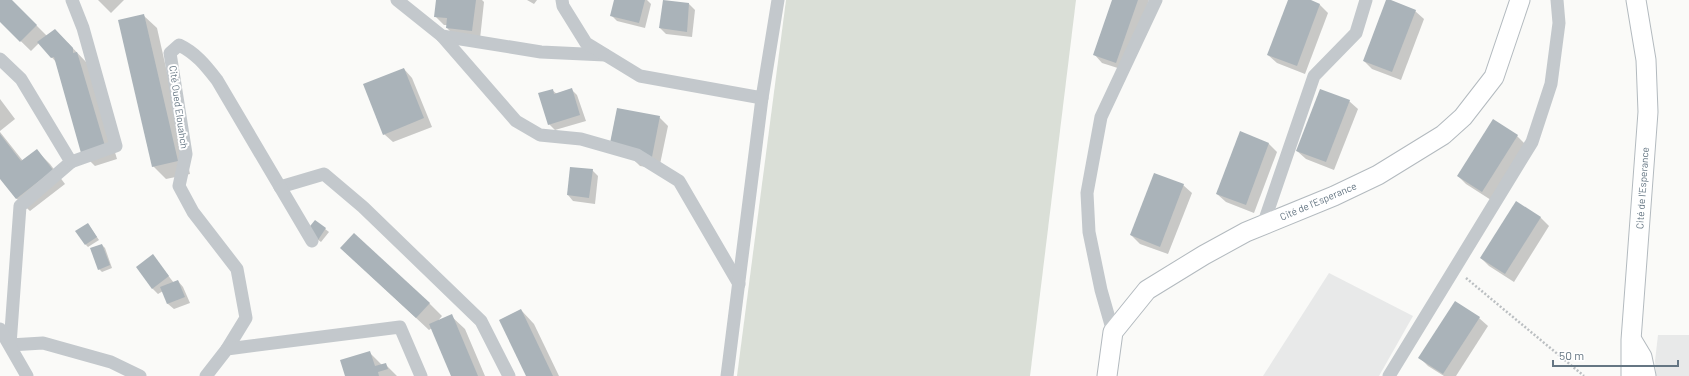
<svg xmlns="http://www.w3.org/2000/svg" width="1689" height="376" font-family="Barlow,sans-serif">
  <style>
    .built { fill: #e8e9e9 }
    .green { fill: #dadfd7 }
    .shadow { fill: #0003 }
    .building { fill: #aab3b9 }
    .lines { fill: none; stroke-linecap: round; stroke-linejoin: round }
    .secondary-casing { stroke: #b3babf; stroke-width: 21 }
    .path { stroke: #bbbfc2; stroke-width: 2.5; stroke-dasharray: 2 2; stroke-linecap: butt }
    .minor { stroke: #c3c8cc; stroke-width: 13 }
    .secondary { stroke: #fff; stroke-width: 19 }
    .labels { text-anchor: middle; stroke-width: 4; stroke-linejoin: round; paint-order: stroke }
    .street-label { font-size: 10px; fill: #657683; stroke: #fff }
  </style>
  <rect width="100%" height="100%" fill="#fafaf8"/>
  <g class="built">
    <polygon points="1329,273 1413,316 1379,376 1263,376"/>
    <polygon points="1658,335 1689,335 1689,376 1656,376 1655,361"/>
  </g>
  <polygon class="green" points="786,0 1076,0 1030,376 737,376"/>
  <g class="shadow">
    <polygon points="0,0 11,0 47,36 68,43 86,62 89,67 117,159 95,166 82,153 56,62 39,43 31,51 0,21"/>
    <polygon points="98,0 124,0 111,13"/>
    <polygon points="437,0 482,0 484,2 480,39 456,37 447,28 447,25 444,25 435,16"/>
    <polygon points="527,0 537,0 534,4"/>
    <polygon points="615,0 647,0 651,4 645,28 617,21 611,15"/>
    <polygon points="1113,0 1149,0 1124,70 1102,63 1094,54"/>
    <polygon points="1289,0 1308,0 1320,5 1328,13 1305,74 1277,63 1268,55"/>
    <polygon points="1387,0 1415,11 1424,19 1401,80 1372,69 1364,61"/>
    <polygon points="689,4 695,10 692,37 666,34 660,28"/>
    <polygon points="143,15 157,28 190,174 166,179 153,166"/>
    <polygon points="404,69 412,78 432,127 393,142 384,134"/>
    <polygon points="552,90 557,94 572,90 577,95 586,121 555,130 549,124"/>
    <polygon points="0,99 15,119 0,131"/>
    <polygon points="1349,101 1358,109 1334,170 1306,159 1297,151"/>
    <polygon points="659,117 668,126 659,169 640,166 631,157"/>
    <polygon points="1493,121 1517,136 1526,145 1491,200 1466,184 1458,176"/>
    <polygon points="0,132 23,161 37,151 50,164 65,184 30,211 16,198 0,177"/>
    <polygon points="1240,133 1269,144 1277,152 1254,213 1226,202 1217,194"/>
    <polygon points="592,170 598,176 595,204 573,201 568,195"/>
    <polygon points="1183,185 1192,193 1168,254 1140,244 1131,235"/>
    <polygon points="1517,203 1541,218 1549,226 1514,282 1489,266 1481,258"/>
    <polygon points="315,221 329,232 321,242 310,234"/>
    <polygon points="88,224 99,240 88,247 86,245"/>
    <polygon points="102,245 105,248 112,268 102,272 99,269"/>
    <polygon points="341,248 429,303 442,316 437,322 451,316 465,329 485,376 452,376 432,328 429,330"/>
    <polygon points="153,256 174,283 178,281 183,287 190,303 174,309 168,304 163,291 158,294 152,288"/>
    <polygon points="521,310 534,324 559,376 527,376"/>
    <polygon points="1479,318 1488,326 1456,376 1444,376 1428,366 1419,357"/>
    <polygon points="370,353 382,365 385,364 397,376 346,376"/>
  </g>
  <g class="building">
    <polygon points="0,0 12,0 37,25 20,42 0,22"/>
    <polygon points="436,0 476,0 472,31 446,28 447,18 434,17"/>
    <polygon points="614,0 645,0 639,23 610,16"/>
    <polygon points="663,0 689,3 687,32 659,28"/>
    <polygon points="1112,0 1138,0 1116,63 1093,55"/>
    <polygon points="1288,0 1311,0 1320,4 1297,66 1267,55"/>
    <polygon points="1386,0 1391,0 1416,10 1392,72 1363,61"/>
    <polygon points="144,14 178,161 152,167 118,20"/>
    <polygon points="55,29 73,48 73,53 77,52 105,146 81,153 54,57 51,58 37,42"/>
    <polygon points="404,68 424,118 383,135 363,84"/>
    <polygon points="572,88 580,115 548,125 538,93 553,89 554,94"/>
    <polygon points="1320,89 1350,100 1326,162 1296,151"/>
    <polygon points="617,108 660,116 651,162 610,143"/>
    <polygon points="1493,119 1518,135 1482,192 1457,176"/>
    <polygon points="1240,131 1269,143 1246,205 1216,194"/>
    <polygon points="0,134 21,161 37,149 53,170 16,199 0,179"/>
    <polygon points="570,167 593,169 589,198 567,195"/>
    <polygon points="1154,173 1184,184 1160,247 1130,235"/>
    <polygon points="1516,201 1541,217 1505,274 1480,258"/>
    <polygon points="315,220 326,228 318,240 306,231"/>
    <polygon points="88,223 97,237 85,245 75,231"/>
    <polygon points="354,233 430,303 416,318 340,248"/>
    <polygon points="102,244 110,265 98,270 90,248"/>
    <polygon points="153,254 169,276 152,289 136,267"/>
    <polygon points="178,280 185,297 167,304 160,287"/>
    <polygon points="1455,301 1480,317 1443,374 1418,358"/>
    <polygon points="521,309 553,376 526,376 499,320"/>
    <polygon points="452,314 478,376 451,376 429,324"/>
    <polygon points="370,351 375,366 386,363 388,369 378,372 379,376 345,376 340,360"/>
  </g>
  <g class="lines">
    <g class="secondary-casing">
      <g id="secondary">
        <polyline points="1633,342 1642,357 1646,376"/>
        <polyline points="1107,376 1113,332 1147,290 1204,255 1246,232 1334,196 1378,175 1443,135 1463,117 1494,77 1520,0"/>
        <polyline points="1631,376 1631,340 1648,112 1646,60 1636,0"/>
      </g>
    </g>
    <polyline class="path" points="1466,278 1584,376"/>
    <g class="minor">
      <polyline points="397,0 442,36 541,52 605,55"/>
      <polyline points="562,0 563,6 586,43 640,76 762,98 778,0"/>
      <polyline points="442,36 516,121 540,135 581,139 637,155 679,181 739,284"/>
      <polyline points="0,59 21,79 71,162 20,206 10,345 43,343 111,362 140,376"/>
      <polyline points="71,162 116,146 83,28 72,0"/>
      <polyline points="280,187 324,174 363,207 481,321 509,376"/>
      <polyline points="1263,225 1314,76 1356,33 1366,0"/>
      <polyline points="0,329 27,376"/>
      <polyline points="1113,332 1101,290 1089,232 1087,193 1101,117 1156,0"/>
      <path d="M 227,349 L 246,318 L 237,269 L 193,212 L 179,186 L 186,154 L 170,53 L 179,45 C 196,53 206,66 217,80 L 312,241"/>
      <polyline points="206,376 227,349 400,327 421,376"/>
      <polyline points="727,376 762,98"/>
      <polyline points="1389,376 1532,142 1551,84 1559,23 1557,0"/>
    </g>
    <use href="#secondary" class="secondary"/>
  </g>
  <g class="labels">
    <g class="street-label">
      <text transform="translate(179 107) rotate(82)" y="4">Cité Oued Elouahch</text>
      <text transform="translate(1642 188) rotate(-86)" y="4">Cité de l'Esperance</text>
      <text transform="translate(1318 201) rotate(-23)" y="4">Cité de l'Esperance</text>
    </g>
  </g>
  <path d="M1553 360v6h125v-6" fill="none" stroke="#657683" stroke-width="2"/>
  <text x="1559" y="360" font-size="12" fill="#657683" stroke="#ffffff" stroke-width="3" paint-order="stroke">50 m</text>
</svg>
